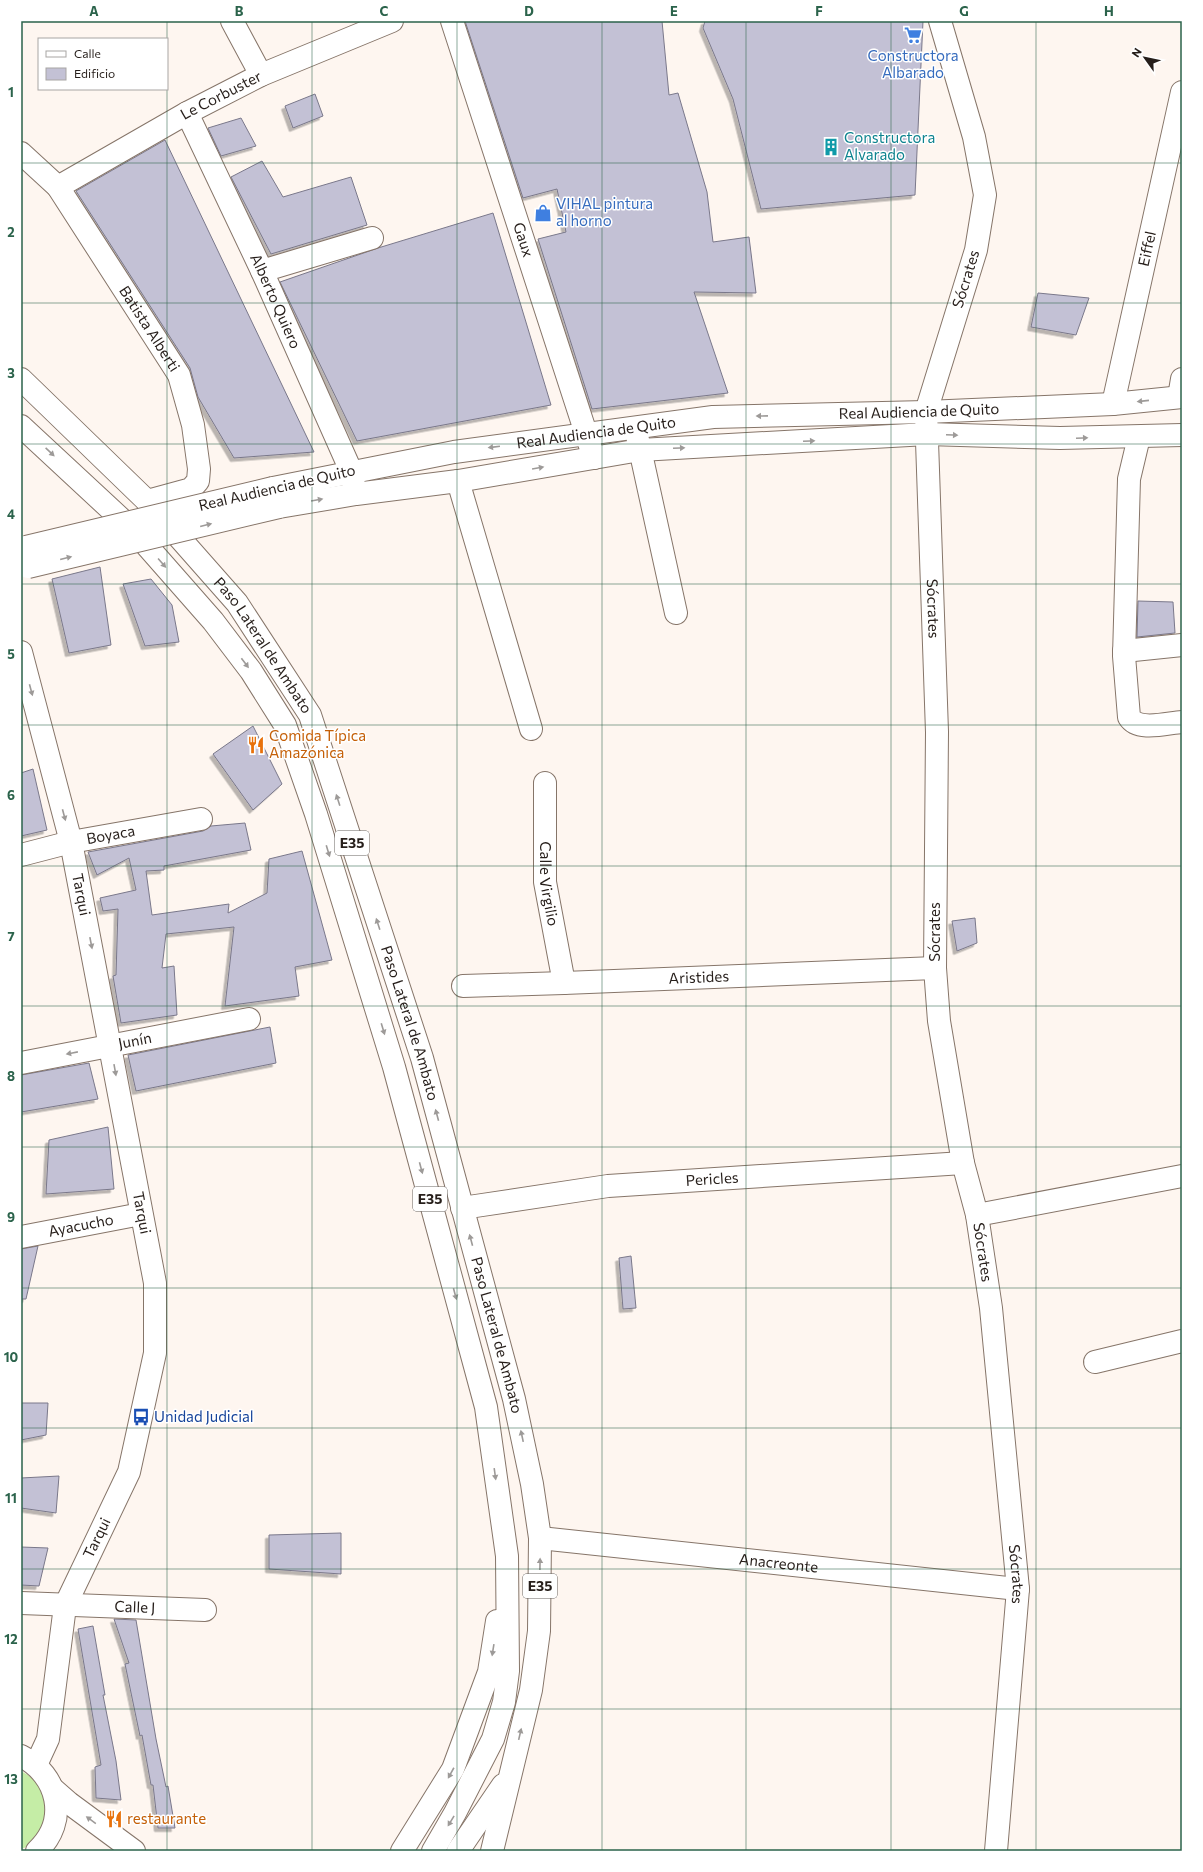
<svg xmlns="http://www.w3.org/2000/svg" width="1203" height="1872" font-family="Commissioner,sans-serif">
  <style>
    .green { fill: #c5eda6 }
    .building { fill: #c3c1d5; stroke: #7a788a; filter: url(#shadow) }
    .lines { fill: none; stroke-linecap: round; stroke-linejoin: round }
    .minor-casing { stroke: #867569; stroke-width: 24 }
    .major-casing { stroke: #867569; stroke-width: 24 }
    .highway-casing { stroke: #867569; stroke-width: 24 }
    .minor { stroke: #fff; stroke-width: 22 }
    .major { stroke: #fff; stroke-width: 22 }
    .highway { stroke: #fff; stroke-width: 22 }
    .major-bridge-casing { stroke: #867569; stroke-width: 24; stroke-linecap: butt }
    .major-bridge { stroke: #fff; stroke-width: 22 }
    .oneway { fill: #9d9a98 }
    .grid { fill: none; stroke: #2b634b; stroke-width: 1; stroke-opacity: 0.55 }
    .labels { text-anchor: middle; stroke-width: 3; stroke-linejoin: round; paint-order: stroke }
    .shield { fill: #fff; stroke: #67625f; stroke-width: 1 }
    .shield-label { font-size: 14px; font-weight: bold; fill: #261e1a }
    .shop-label { font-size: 15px; fill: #366cbe; stroke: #fff }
    .street-label { font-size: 15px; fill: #261e1a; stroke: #fff }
    .culture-label { font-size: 15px; fill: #0d838f; stroke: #fff; text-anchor: start }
    .food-label { font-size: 15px; fill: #c56008; stroke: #fff; text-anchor: start }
    .transit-label { font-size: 15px; fill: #164399; stroke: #fff; text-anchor: start }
    .neatline { fill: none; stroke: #2b634b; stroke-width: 1.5 }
    .grid-label { font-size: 13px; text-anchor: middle; font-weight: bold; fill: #2b634b }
  </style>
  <defs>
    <filter id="shadow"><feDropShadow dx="-3.5" dy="3.5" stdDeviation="0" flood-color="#0004"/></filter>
  </defs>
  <rect width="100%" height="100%" fill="#fef6f0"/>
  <path class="green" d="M 21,1771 C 47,1785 52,1803 40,1830 C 36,1838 31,1846 21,1849 Z"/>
  <g class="building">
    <polygon points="465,21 662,21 669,95 678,93 707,192 713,242 749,237 756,293 694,292 728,393 592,409 538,239 566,232 557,189 523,198"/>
    <polygon points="705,21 923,21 915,195 761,209 733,99 703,28"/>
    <polygon points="315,94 323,116 293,128 285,106"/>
    <polygon points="241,118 256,146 221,156 208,128"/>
    <polygon points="165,140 314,452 234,458 198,397 190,368 76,191"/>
    <polygon points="262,161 283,197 351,177 367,225 271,254 231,177"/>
    <polygon points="493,213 551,405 357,441 280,282 378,248"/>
    <polygon points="1038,293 1089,298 1076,335 1031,327"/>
    <polygon points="100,567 111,645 69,653 52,579"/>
    <polygon points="151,579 172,605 179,642 145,646 123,584"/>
    <polygon points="1138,601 1173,602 1175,633 1137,637"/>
    <polygon points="253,726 282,784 253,810 213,754"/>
    <polygon points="33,769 47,830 21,836 21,773"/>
    <polygon points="245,823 251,850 164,866 164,870 146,871 152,915 229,904 228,913 267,893 269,859 302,851 332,960 295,967 299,996 225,1006 234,927 166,934 162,968 174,966 177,1015 121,1023 113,976 116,975 118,909 103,911 100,898 136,890 129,858 97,875 88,852 203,831 211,826"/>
    <polygon points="975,918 977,943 957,951 952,921"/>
    <polygon points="270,1027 276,1063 136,1091 128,1055"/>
    <polygon points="89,1063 98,1099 21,1112 21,1075"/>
    <polygon points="108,1127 114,1189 46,1194 49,1140"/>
    <polygon points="38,1246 26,1299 21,1299 21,1249"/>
    <polygon points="631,1256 636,1308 623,1309 619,1258"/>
    <polygon points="21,1403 48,1403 46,1435 21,1440"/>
    <polygon points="59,1476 56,1513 21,1508 21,1478"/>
    <polygon points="341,1533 341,1574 269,1569 269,1535"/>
    <polygon points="21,1547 48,1548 39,1586 21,1585"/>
    <polygon points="114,1619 136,1620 156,1739 166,1787 168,1786 175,1828 158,1828 153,1785 151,1785 142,1735 140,1736 125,1664 129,1663"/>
    <polygon points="93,1626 105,1695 103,1695 116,1761 121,1800 96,1798 95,1767 101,1765 78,1629"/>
  </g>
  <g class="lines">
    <g class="minor-casing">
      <g id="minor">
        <polyline points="232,21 261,75"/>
        <path id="s1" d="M 452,21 L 594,458"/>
        <path id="s2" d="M 940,21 L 974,137 L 985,195 L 976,250 L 926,412 L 937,732 L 935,968 L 939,1021 L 963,1163 L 977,1215 L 991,1308 L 1018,1589 L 996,1851"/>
        <path id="s3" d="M 187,113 L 262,271 L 351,471 L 355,490"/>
        <path id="s4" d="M 21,153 L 58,187 L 179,375 L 193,425 L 199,469 L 198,481 L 191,489 L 147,501"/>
        <path id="s5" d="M 58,187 L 187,113 L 261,75 L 392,21"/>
        <polyline points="262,271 372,238"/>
        <polyline points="1179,397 1182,379"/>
        <path id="s6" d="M 1113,404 L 1182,92"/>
        <polyline points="636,431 676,613"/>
        <path d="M 1139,437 L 1129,479 L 1124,656 L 1129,717 C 1138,732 1167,723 1182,722"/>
        <polyline points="458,481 531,729"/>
        <polyline points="1124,651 1182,645"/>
        <path id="s7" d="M 21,652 L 71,842 L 155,1283 L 155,1353 L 129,1472 L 65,1606 L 48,1739 L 36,1765"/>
        <path id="s8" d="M 545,783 L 545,882 L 564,983"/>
        <path id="s9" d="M 21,855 L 71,842 L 201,819"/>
        <path id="s10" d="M 463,986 L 564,983 L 935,968"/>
        <path id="s11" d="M 21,1063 L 249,1019"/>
        <path id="s12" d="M 462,1208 L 608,1186 L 963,1163"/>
        <polyline points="977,1215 1182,1176"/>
        <path id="s13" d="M 21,1237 L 141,1214"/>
        <polyline points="1095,1362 1182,1341"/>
        <path id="s14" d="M 540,1538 L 1018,1589"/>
        <path id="s15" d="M 21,1603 L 205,1610"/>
      </g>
    </g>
    <g class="major-casing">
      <g id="major">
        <path id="s16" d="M 273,488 L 454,452 L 713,417 L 926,412 L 1113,404 L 1182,397"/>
        <polyline points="279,507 356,494 458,481 640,450 927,434 1060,438 1182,435"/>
        <path d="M 21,1756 C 59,1775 69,1821 37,1851"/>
        <polyline points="53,1789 69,1803 134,1851"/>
      </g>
    </g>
    <g class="highway-casing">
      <g id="highway">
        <path id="s17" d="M 21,379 L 147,501 L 237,603 L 310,715 L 422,1058 L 514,1399 L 532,1484 L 540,1538 L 539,1631 L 531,1690 L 492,1851"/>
        <polyline points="21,426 133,530 213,621 251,671 285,725 316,814 394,1067 486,1407 507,1556 508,1671 504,1702 493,1739 455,1813 433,1851"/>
        <polyline points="402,1851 453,1769 489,1672 497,1621"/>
        <polyline points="458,1851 503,1785"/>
      </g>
    </g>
    <use href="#minor" class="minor"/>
    <use href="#major" class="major"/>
    <use href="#highway" class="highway"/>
    <g class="major-bridge-casing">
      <g id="major-bridge">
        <polyline points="26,547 273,488"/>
        <polyline points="28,567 279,507"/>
      </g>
    </g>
    <use href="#major-bridge" class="major-bridge"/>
  </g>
  <defs><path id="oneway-solid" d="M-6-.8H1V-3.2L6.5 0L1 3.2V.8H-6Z"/></defs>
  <g class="oneway">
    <use href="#oneway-solid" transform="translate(1143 401) rotate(174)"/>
    <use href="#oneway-solid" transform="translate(762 416) rotate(179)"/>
    <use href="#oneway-solid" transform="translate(952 435) rotate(2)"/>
    <use href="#oneway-solid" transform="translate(1082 438) rotate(-2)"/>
    <use href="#oneway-solid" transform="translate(809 441) rotate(-3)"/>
    <use href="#oneway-solid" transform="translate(494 447) rotate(173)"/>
    <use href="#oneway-solid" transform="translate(679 448) rotate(-3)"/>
    <use href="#oneway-solid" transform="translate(50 452) rotate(43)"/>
    <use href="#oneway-solid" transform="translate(538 468) rotate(-10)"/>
    <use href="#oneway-solid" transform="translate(317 500) rotate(-10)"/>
    <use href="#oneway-solid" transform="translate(206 525) rotate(-14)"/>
    <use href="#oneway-solid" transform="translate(66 558) rotate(-14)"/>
    <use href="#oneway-solid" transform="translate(162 563) rotate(49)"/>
    <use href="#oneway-solid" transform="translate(245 663) rotate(53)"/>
    <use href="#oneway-solid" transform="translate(31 690) rotate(75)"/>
    <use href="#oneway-solid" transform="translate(338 800) rotate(-108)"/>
    <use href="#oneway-solid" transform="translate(64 815) rotate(75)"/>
    <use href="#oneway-solid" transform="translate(328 851) rotate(73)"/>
    <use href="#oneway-solid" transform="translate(378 924) rotate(-108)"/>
    <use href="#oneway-solid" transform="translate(91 943) rotate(79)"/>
    <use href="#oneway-solid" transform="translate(383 1029) rotate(73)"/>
    <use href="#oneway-solid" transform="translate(72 1053) rotate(169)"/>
    <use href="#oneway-solid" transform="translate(115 1070) rotate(80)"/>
    <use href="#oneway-solid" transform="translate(437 1115) rotate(-105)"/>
    <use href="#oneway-solid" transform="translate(421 1168) rotate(75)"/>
    <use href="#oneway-solid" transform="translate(471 1240) rotate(-105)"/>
    <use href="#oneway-solid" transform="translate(455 1294) rotate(75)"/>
    <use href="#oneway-solid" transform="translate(522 1436) rotate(-102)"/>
    <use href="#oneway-solid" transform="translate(495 1474) rotate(82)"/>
    <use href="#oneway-solid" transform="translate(540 1564) rotate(-89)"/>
    <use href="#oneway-solid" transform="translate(493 1650) rotate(99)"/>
    <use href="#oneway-solid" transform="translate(520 1734) rotate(-77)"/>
    <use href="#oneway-solid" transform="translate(451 1773) rotate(119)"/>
    <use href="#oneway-solid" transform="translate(91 1820) rotate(-144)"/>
    <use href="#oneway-solid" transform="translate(451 1821) rotate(121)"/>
  </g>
  <path class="grid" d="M 167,21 L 167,39M 312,21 L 312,1851M 457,21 L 457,1851M 602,21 L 602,1851M 746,21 L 746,1851M 891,21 L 891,1851M 1036,21 L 1036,1851M 167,89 L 167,1851M 21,163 L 1182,163M 21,303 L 1182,303M 21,444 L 1182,444M 21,584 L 1182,584M 21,725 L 1182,725M 21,866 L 1182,866M 21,1006 L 1182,1006M 21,1147 L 1182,1147M 21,1288 L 1182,1288M 21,1428 L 1182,1428M 21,1569 L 1182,1569M 21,1709 L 1182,1709"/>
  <defs>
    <g id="supermarket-bare" transform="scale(1.38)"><path d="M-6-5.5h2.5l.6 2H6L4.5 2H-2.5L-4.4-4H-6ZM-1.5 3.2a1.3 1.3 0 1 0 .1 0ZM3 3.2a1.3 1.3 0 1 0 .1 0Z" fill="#3f7fe0" stroke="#fff" stroke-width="2.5" paint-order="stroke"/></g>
    <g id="building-bare" transform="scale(1.38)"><path d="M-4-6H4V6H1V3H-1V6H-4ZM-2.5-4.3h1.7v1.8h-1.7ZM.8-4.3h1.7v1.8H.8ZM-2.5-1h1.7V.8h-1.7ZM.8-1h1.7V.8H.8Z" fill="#0f9aa8" stroke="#fff" stroke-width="2.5" paint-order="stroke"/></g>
    <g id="shop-bare" transform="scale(1.38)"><path d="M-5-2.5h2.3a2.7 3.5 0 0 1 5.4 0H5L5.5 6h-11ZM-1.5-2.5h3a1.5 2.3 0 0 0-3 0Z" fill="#3f7fe0" stroke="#fff" stroke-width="2.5" paint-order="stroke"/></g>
    <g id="restaurant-bare" transform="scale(1.38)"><path d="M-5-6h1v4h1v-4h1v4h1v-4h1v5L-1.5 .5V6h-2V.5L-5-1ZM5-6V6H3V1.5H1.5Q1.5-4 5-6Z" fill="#e8710a" stroke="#fff" stroke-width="2.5" paint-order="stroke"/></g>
    <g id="bus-bare" transform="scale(1.38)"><path d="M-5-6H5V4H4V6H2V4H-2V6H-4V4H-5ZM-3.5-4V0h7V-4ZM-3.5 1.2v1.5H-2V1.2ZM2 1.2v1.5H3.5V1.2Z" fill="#1a4fb4" stroke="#fff" stroke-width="2.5" paint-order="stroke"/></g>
  </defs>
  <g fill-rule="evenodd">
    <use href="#supermarket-bare" x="913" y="35"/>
    <use href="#building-bare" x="831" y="147"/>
    <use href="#shop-bare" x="543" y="213"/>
    <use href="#restaurant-bare" x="256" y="745"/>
    <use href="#bus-bare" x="141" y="1417"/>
    <use href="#restaurant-bare" x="114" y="1819"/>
  </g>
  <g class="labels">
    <g class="shield">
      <rect x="335" y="831" width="34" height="24" rx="3"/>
      <rect x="413" y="1187" width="34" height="24" rx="3"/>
      <rect x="523" y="1574" width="34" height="24" rx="3"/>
    </g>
    <g class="shield-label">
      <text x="352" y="848">E35</text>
      <text x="430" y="1204">E35</text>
      <text x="540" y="1591">E35</text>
    </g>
    <g class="shop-label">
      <text x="913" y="61">Constructora<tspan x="913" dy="17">Albarado</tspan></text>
      <text x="556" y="209" text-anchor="start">VIHAL pintura<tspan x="556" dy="17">al horno</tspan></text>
    </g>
    <g class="street-label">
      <text dy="5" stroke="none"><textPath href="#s5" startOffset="187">Le Corbuster</textPath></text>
      <text dy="5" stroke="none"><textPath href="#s1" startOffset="230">Gaux</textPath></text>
      <text dy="5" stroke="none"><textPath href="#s6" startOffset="159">Eiffel</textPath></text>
      <text transform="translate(966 279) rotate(-73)" y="5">Sócrates</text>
      <text dy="5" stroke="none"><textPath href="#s3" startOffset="208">Alberto Quiero</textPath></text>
      <text dy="5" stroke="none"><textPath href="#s4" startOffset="219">Batista Alberti</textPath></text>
      <text dy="5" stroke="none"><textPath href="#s16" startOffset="652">Real Audiencia de Quito</textPath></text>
      <text dy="5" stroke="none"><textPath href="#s16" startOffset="328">Real Audiencia de Quito</textPath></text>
      <text transform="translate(277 488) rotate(-13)" y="5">Real Audiencia de Quito</text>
      <text dy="5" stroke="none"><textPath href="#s2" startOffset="602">Sócrates</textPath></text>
      <text dy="5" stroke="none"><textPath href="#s17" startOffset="361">Paso Lateral de Ambato</textPath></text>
      <text dy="5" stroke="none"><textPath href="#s9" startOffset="92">Boyaca</textPath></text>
      <text dy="5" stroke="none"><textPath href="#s8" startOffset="101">Calle Virgilio</textPath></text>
      <text dy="5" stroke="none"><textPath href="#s7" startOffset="250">Tarqui</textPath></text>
      <text transform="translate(935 932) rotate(-90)" y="5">Sócrates</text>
      <text dy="5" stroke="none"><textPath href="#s10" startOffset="236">Aristides</textPath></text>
      <text dy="5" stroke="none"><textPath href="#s17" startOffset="769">Paso Lateral de Ambato</textPath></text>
      <text dy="5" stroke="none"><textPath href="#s11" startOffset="116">Junín</textPath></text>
      <text dy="5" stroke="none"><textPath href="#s12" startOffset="252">Pericles</textPath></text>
      <text dy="5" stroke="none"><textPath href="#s7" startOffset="574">Tarqui</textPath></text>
      <text dy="5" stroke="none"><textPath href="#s13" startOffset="61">Ayacucho</textPath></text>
      <text dy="5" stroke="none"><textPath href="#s2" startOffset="1250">Sócrates</textPath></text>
      <text dy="5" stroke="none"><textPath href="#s17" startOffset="1093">Paso Lateral de Ambato</textPath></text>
      <text transform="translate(97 1538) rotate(-64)" y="5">Tarqui</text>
      <text dy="5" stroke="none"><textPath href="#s14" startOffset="240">Anacreonte</textPath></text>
      <text dy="5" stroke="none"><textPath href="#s2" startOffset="1574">Sócrates</textPath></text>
      <text dy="5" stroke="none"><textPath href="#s15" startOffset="114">Calle J</textPath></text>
    </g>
    <g class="culture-label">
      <text x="844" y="143">Constructora<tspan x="844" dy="17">Alvarado</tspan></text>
    </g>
    <g class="food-label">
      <text x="269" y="741">Comida Típica<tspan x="269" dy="17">Amazónica</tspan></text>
      <text x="127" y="1824">restaurante</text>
    </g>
    <g class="transit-label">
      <text x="154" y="1422">Unidad Judicial</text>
    </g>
  </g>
  <rect width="1203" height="1872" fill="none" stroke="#ffffff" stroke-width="44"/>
  <rect x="38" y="38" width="130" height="52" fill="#ffffff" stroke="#a8a5a3"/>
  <rect x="46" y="51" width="20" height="6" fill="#ffffff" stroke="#a8a5a3"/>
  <text x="74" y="58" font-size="12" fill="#261e1a">Calle</text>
  <rect x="46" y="68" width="20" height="12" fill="#c3c1d5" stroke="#a8a5a3"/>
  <text x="74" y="78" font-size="12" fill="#261e1a">Edificio</text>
  <g transform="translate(1145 58) rotate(303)" stroke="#ffffff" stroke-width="3" paint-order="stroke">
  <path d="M0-3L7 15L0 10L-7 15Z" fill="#261e1a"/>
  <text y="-6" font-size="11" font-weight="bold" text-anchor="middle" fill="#261e1a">N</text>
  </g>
  <rect x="22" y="22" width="1159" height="1828" class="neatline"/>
  <g class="grid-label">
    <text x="94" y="16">A</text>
    <text x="239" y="16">B</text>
    <text x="384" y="16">C</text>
    <text x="529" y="16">D</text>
    <text x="674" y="16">E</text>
    <text x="819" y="16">F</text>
    <text x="964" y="16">G</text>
    <text x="1109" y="16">H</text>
    <text x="11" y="97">1</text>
    <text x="11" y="237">2</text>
    <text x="11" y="378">3</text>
    <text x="11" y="519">4</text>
    <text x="11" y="659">5</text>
    <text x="11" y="800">6</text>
    <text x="11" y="941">7</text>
    <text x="11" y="1081">8</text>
    <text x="11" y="1222">9</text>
    <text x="11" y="1362">10</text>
    <text x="11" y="1503">11</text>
    <text x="11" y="1644">12</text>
    <text x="11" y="1784">13</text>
  </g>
</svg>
